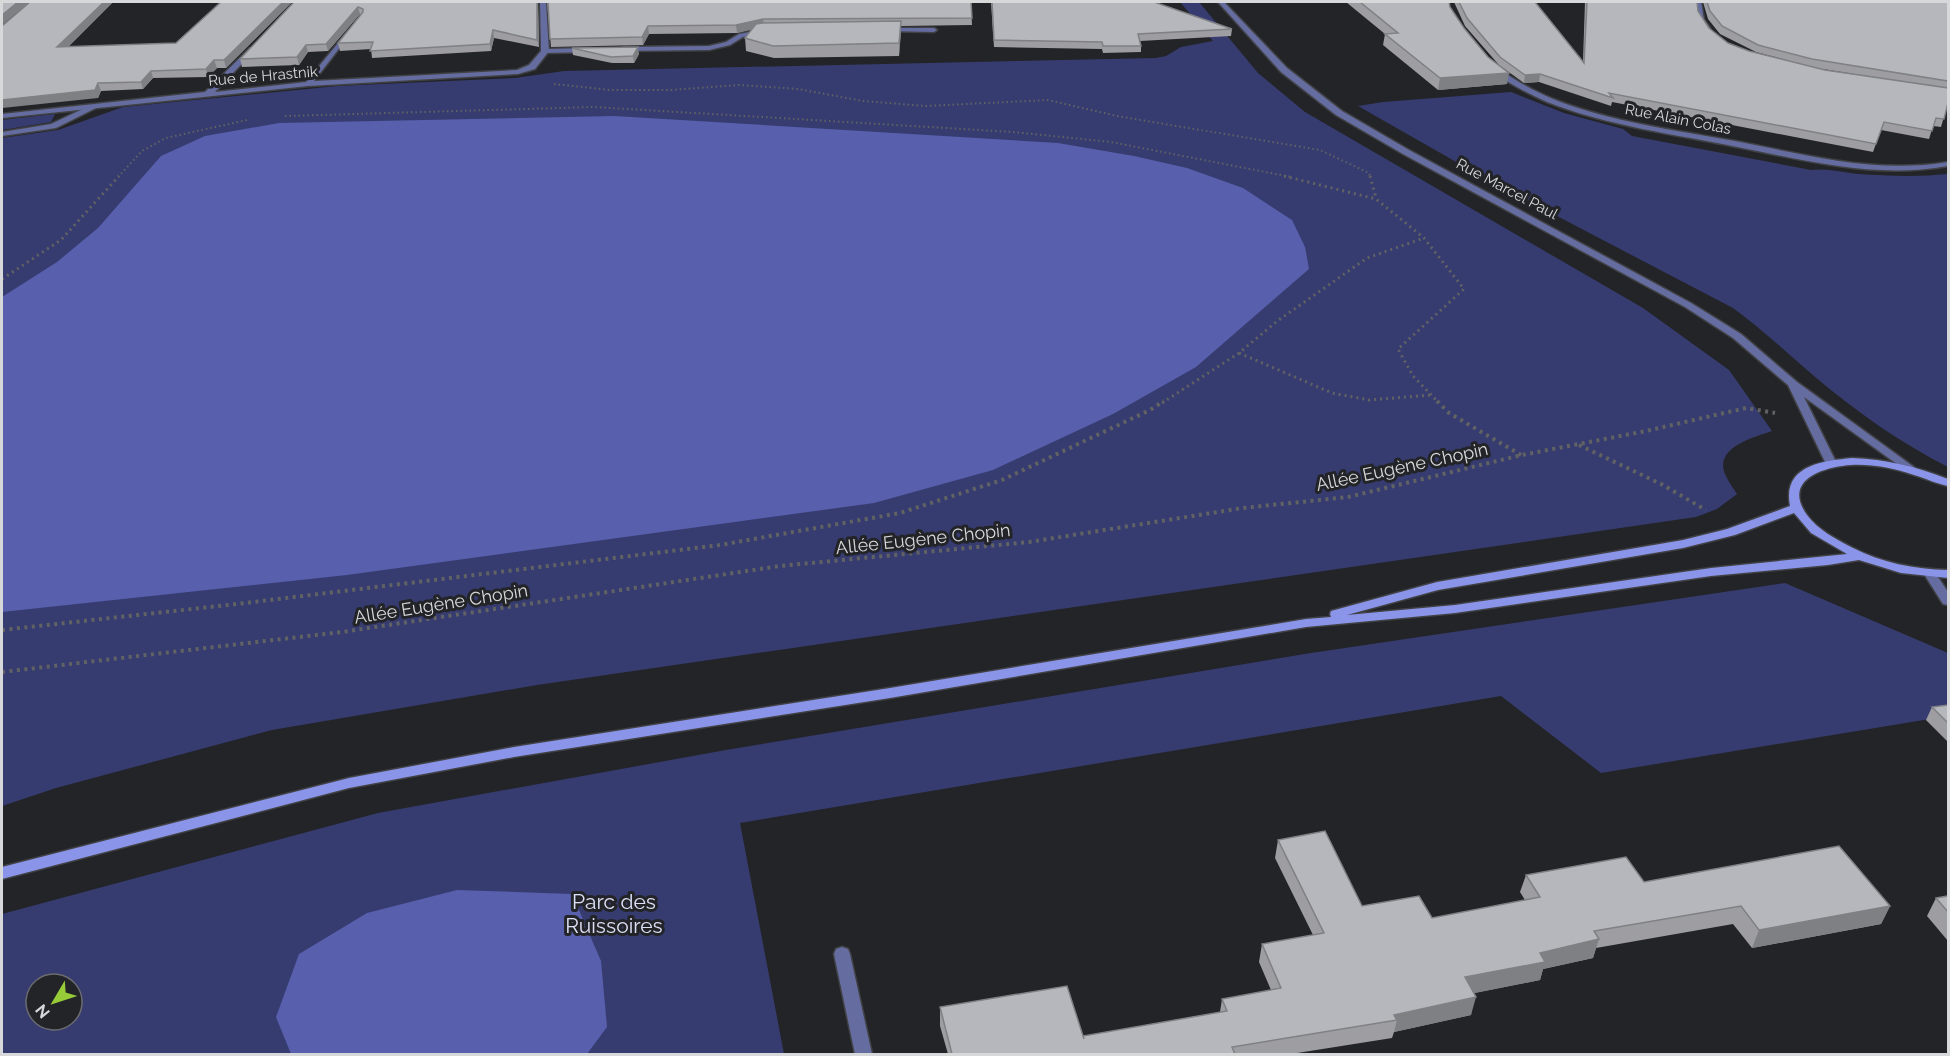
<svg xmlns="http://www.w3.org/2000/svg" width="1950" height="1056" font-family="Raleway,sans-serif">
  <style>
    .green { fill: #373c70; fill-rule: evenodd }
    .water { fill: #585fac }
    .lines { fill: none; stroke-linecap: round; stroke-linejoin: round }
    .service-casing { stroke: #404144; stroke-width: 3 }
    .minor-casing { stroke: #404144; stroke-width: 3 }
    .tertiary-casing { stroke: #404144; stroke-width: 3 }
    .secondary-casing { stroke: #404144; stroke-width: 3 }
    .path-far2 { stroke: #616264; stroke-width: 2; stroke-dasharray: 1.5 3; stroke-linecap: butt }
    .path-far1 { stroke: #616264; stroke-width: 3; stroke-dasharray: 2 4; stroke-linecap: butt }
    .path { stroke: #616264; stroke-width: 4; stroke-dasharray: 3 4.5; stroke-linecap: butt }
    .service { fill: #656ca0; fill-rule: evenodd }
    .minor { fill: #656ca0; fill-rule: evenodd }
    .tertiary { fill: #656ca0; fill-rule: evenodd }
    .secondary { fill: #8a94e8; fill-rule: evenodd }
    .wall { fill: #9d9da2; fill-rule: evenodd }
    .shaded-wall { fill: #7f8084 }
    .building { fill: #b6b7bc; stroke: #7f8084; stroke-width: 1.5 }
    .labels { text-anchor: middle; stroke-width: 6; stroke-linejoin: round; paint-order: stroke }
    .far-street-label { font-size: 15px; fill: #d7d8da; stroke: #232427 }
    .street-label { font-size: 18px; fill: #d7d8da; stroke: #232427 }
    .near-park-label { font-size: 21px; fill: #dce0f6; stroke: #232427 }
  </style>
  <rect width="100%" height="100%" fill="#232427"/>
  <g class="green">
    <path d="M 1180,2 L 1199,2 L 1258,73 L 1305,112 L 1643,308 L 1729,370 L 1772,431 C 1755,437 1714,447 1725,474 C 1728,481 1733,488 1737,494 L 1717,509 L 1696,517 L 537,685 L 272,730 L 56,788 L 2,806 L 2,138 L 58,130 L 123,107 L 338,86 L 515,78 L 564,71 L 1156,58 L 1166,56 L 1181,47 L 1213,41 Z"/>
    <path d="M 1511,92 L 1564,113 L 1623,129 L 1632,136 L 1811,170 C 1827,168 1842,172 1858,174 C 1889,176 1918,177 1948,174 L 1948,467 C 1901,443 1855,411 1814,376 C 1787,353 1762,329 1733,308 L 1486,179 L 1358,106 L 1383,102 Z"/>
    <polygon points="55,114 51,122 2,130 2,120"/>
    <path d="M 1785,583 L 1948,653 L 1948,716 L 1601,773 L 1501,696 L 740,823 L 784,1054 L 2,1054 L 2,914 L 378,813 L 726,750 L 1311,653 ZM 36,984 L 72,984 L 72,1020 L 36,1020 Z"/>
  </g>
  <g class="water">
    <polygon points="614,116 1058,143 1134,156 1187,168 1243,188 1292,220 1305,247 1309,269 1196,367 1113,414 993,470 874,503 347,575 2,612 2,297 57,262 98,228 161,156 205,136 279,123"/>
    <polygon points="457,890 572,894 601,961 607,1027 587,1054 291,1054 276,1017 299,954 367,913"/>
  </g>
  <g class="lines">
    <g class="service-casing">
      <g id="service">
        <polygon points="885,28 934,28 937,30 934,32 883,31 882,30"/>
        <polygon points="765,29 767,30 767,32 743,37 730,45 709,50 624,51 620,49 624,47 709,46 726,42 739,34"/>
        <polygon points="589,48 592,48 592,52 545,53 541,51 545,49"/>
        <polygon points="91,105 98,107 56,128 2,136 2,132 51,124"/>
      </g>
    </g>
    <g class="minor-casing">
      <g id="minor">
        <polygon points="540,2 546,2 549,51 535,69 518,74 308,86 2,118 2,114 205,92 250,48 254,50 253,52 215,92 306,82 348,31 351,33 314,81 517,70 529,65 541,51"/>
        <polygon points="1695,2 1701,2 1704,20 1710,28 1709,29 1705,29 1698,20"/>
        <path d="M 1491,68 L 1497,68 C 1515,80 1533,91 1553,99 C 1611,122 1674,130 1735,141 C 1808,155 1874,174 1948,162 L 1948,166 C 1876,179 1808,161 1737,147 C 1674,134 1608,126 1547,102 C 1528,94 1510,83 1491,72 Z"/>
        <polygon points="842,947 848,949 850,954 872,1054 855,1054 834,954 836,949"/>
      </g>
    </g>
    <g class="tertiary-casing">
      <g id="tertiary">
        <polygon points="1218,2 1224,2 1287,68 1342,111 1409,150 1691,303 1741,334 1797,382 1918,470 1912,473 1908,472 1804,397 1837,464 1831,467 1827,466 1788,385 1733,338 1685,307 1403,154 1336,115 1281,72"/>
        <polygon points="1930,570 1934,571 1948,592 1948,605 1943,604 1924,574"/>
      </g>
    </g>
    <g class="secondary-casing">
      <path id="secondary" d="M 1852,458 C 1886,459 1917,467 1948,479 L 1948,486 C 1937,484 1925,478 1914,475 C 1894,468 1872,464 1851,465 C 1823,467 1782,480 1807,515 C 1818,530 1836,539 1851,547 C 1882,563 1914,569 1948,570 L 1948,578 L 1901,573 L 1859,560 L 1828,565 L 1711,576 L 1455,613 L 1306,627 L 890,698 L 514,757 L 349,788 L 2,879 L 2,867 L 349,778 L 514,747 L 890,688 L 1306,619 L 1331,617 L 1330,614 L 1331,611 L 1437,582 L 1683,540 L 1727,529 L 1790,506 C 1782,466 1821,461 1852,458 ZM 1794,513 L 1811,533 L 1847,554 L 1711,568 L 1455,605 L 1347,615 L 1438,590 L 1683,548 L 1735,535 Z"/>
    </g>
    <g class="path-far2">
      <polyline points="554,84 610,90 671,90 739,85 798,89 863,101 926,106 1048,100 1117,116 1320,150 1369,173 1370,177"/>
      <polyline points="285,116 594,107 1013,132 1111,142 1291,177"/>
      <polyline points="118,177 142,151 166,138 247,120"/>
    </g>
    <g class="path-far1">
      <polyline points="1284,176 1376,199 1424,238 1464,289 1398,349 1413,376 1439,403"/>
      <polyline points="1370,176 1376,198"/>
      <polyline points="2,279 61,240 119,176"/>
      <polyline points="1239,353 1332,393 1369,400 1431,395"/>
      <polyline points="1162,403 1239,353 1276,322 1367,258 1424,238"/>
    </g>
    <g class="path">
      <polyline points="1437,401 1449,413 1521,455"/>
      <polyline points="1579,445 1661,484 1706,510"/>
      <polyline points="2,630 237,604 720,545 900,513 1002,480 1150,410 1164,401"/>
      <polyline points="2,672 342,632 780,566 1029,542 1243,508 1348,497 1522,455 1646,431 1746,408 1775,413"/>
    </g>
    <use href="#service" class="service"/>
    <use href="#minor" class="minor"/>
    <use href="#tertiary" class="tertiary"/>
    <use href="#secondary" class="secondary"/>
  </g>
  <g class="wall">
    <polygon points="30,2 113,2 68,47 176,43 221,2 292,2 226,68 217,68 208,77 153,78 143,89 101,91 98,98"/>
    <polygon points="294,2 538,2 539,47 494,38 491,51 372,58 371,49 340,51 338,43 361,15 360,14 328,51 308,52 299,65 242,67 240,59"/>
    <polygon points="547,2 971,2 972,25 901,26 899,56 774,58 746,51 745,38 752,29 737,33 649,34 643,45 551,47"/>
    <polygon points="991,2 1232,29 1231,36 1140,41 1141,46 1141,52 1103,53 1102,49 994,47"/>
    <polygon points="1346,2 1449,2 1450,7 1464,28 1507,84 1438,90 1383,45 1385,34"/>
    <path d="M 1454,2 L 1535,2 L 1583,61 L 1585,2 L 1697,2 L 1698,11 L 1709,28 L 1728,43 L 1749,51 L 1790,61 L 1756,52 L 1720,34 L 1708,19 L 1703,2 L 1948,2 L 1942,2 L 1948,2 L 1948,103 L 1941,127 L 1933,126 L 1929,139 L 1881,130 L 1873,152 L 1612,102 L 1611,106 L 1539,82 L 1524,83 L 1499,65 L 1465,26 ZM 1816,68 L 1880,78 L 1825,70 Z"/>
    <polygon points="572,48 639,54 634,63 612,63 573,55"/>
    <polygon points="1948,705 1948,742 1926,720 1932,707"/>
    <polygon points="1278,840 1362,906 1432,918 1525,900 1520,892 1526,875 1644,882 1890,906 1881,924 1752,948 1733,924 1596,948 1593,958 1543,969 1540,980 1474,993 1471,1015 1394,1032 1392,1038 1291,1054 948,1054 940,1026 940,1007 1083,1036 1220,1012 1222,999 1271,990 1259,962 1262,944 1313,935 1275,858"/>
    <polygon points="1948,896 1948,941 1927,916 1936,898"/>
  </g>
  <g class="shaded-wall">
    <polygon points="18,2 30,2 2,25 2,15"/>
    <polygon points="104,2 113,2 60,55 57,47"/>
    <polygon points="283,2 292,2 226,68 224,60"/>
    <polygon points="537,2 538,2 539,47 537,40"/>
    <polygon points="358,7 360,14 328,51 326,44"/>
    <polygon points="763,19 764,27 737,33 736,25"/>
    <polygon points="901,21 901,34 899,56 899,43"/>
    <polygon points="648,26 649,34 643,45 642,37"/>
    <polygon points="493,30 494,38 491,51 490,44"/>
    <polygon points="306,45 308,52 299,65 297,57"/>
    <polygon points="638,47 639,54 634,63 633,56"/>
    <polygon points="214,60 217,68 208,77 206,69"/>
    <polygon points="151,71 153,78 143,89 141,82"/>
    <polygon points="1509,73 1507,84 1438,90 1440,78"/>
    <polygon points="1540,74 1539,82 1524,83 1525,75"/>
    <polygon points="98,83 101,91 98,98 2,108 2,100"/>
    <polygon points="1890,906 1881,924 1752,948 1759,930"/>
    <polygon points="1599,939 1593,958 1543,969 1540,980 1460,996 1465,977 1540,953"/>
    <polygon points="1476,997 1471,1015 1394,1032 1397,1020 1394,1015"/>
  </g>
  <g class="building">
    <polygon points="2,2 18,2 2,15"/>
    <polygon points="30,2 104,2 57,47 176,43 221,2 283,2 224,60 214,60 206,69 151,71 141,82 98,83 95,90 2,100 2,26"/>
    <polygon points="294,2 537,2 537,40 493,30 490,44 370,51 373,42 338,43 363,12 363,9 358,7 326,44 306,45 297,57 240,59"/>
    <polygon points="548,2 971,2 972,18 763,19 736,25 648,26 642,37 550,39"/>
    <polygon points="992,2 1154,2 1232,29 1138,34 1141,46 1103,46 1102,42 994,40"/>
    <polygon points="1360,2 1449,2 1450,7 1464,28 1488,57 1509,73 1440,78 1385,34 1398,33"/>
    <polygon points="1459,2 1535,2 1584,63 1587,2 1697,2 1698,11 1709,28 1728,43 1749,51 1825,70 1948,88 1948,103 1944,119 1936,118 1932,131 1884,122 1876,144 1609,93 1613,98 1540,74 1525,75 1500,57 1467,18"/>
    <polygon points="1707,2 1948,2 1948,81 1812,59 1758,45 1722,26 1710,11"/>
    <polygon points="901,21 899,43 773,46 745,38 756,24 763,23"/>
    <polygon points="638,47 633,56 611,57 572,48"/>
    <polygon points="1948,705 1948,723 1932,707"/>
    <polygon points="1325,831 1362,906 1419,896 1432,918 1540,897 1526,875 1626,857 1644,882 1839,846 1890,906 1759,930 1741,906 1594,931 1599,939 1540,953 1545,962 1465,977 1476,997 1394,1015 1397,1020 1232,1047 1235,1054 952,1054 940,1007 1067,986 1084,1039 1083,1036 1227,1011 1222,999 1281,988 1262,944 1324,933 1278,840"/>
    <polygon points="1948,896 1948,912 1936,898"/>
  </g>
  <g class="labels">
    <g class="far-street-label">
      <text transform="translate(263 76) rotate(-5)" y="5">Rue de Hrastnik</text>
      <text transform="translate(1678 119) rotate(11)" y="5">Rue Alain Colas</text>
      <text transform="translate(1507 189) rotate(28)" y="5">Rue Marcel Paul</text>
    </g>
    <g class="street-label">
      <text transform="translate(1402 467) rotate(-12)" y="6">Allée Eugène Chopin</text>
      <text transform="translate(923 539) rotate(-6)" y="6">Allée Eugène Chopin</text>
      <text transform="translate(441 604) rotate(-9)" y="6">Allée Eugène Chopin</text>
    </g>
    <g class="near-park-label">
      <text x="614" y="909">Parc des<tspan x="614" dy="24">Ruissoires</tspan></text>
    </g>
  </g>
  <rect width="1950" height="1056" fill="none" stroke="#d7d8da" stroke-width="6"/>
  <g transform="translate(54 1002) rotate(231)"><circle r="28" fill="#232427" stroke="#6b6c6f" stroke-width="1.5"/>
  <path d="M0-4.5L10 22L0 15L-10 22Z" fill="#97cc38"/>
  <text y="-9" font-size="16" font-weight="bold" text-anchor="middle" fill="#d7d8da">N</text>
  </g>
</svg>
